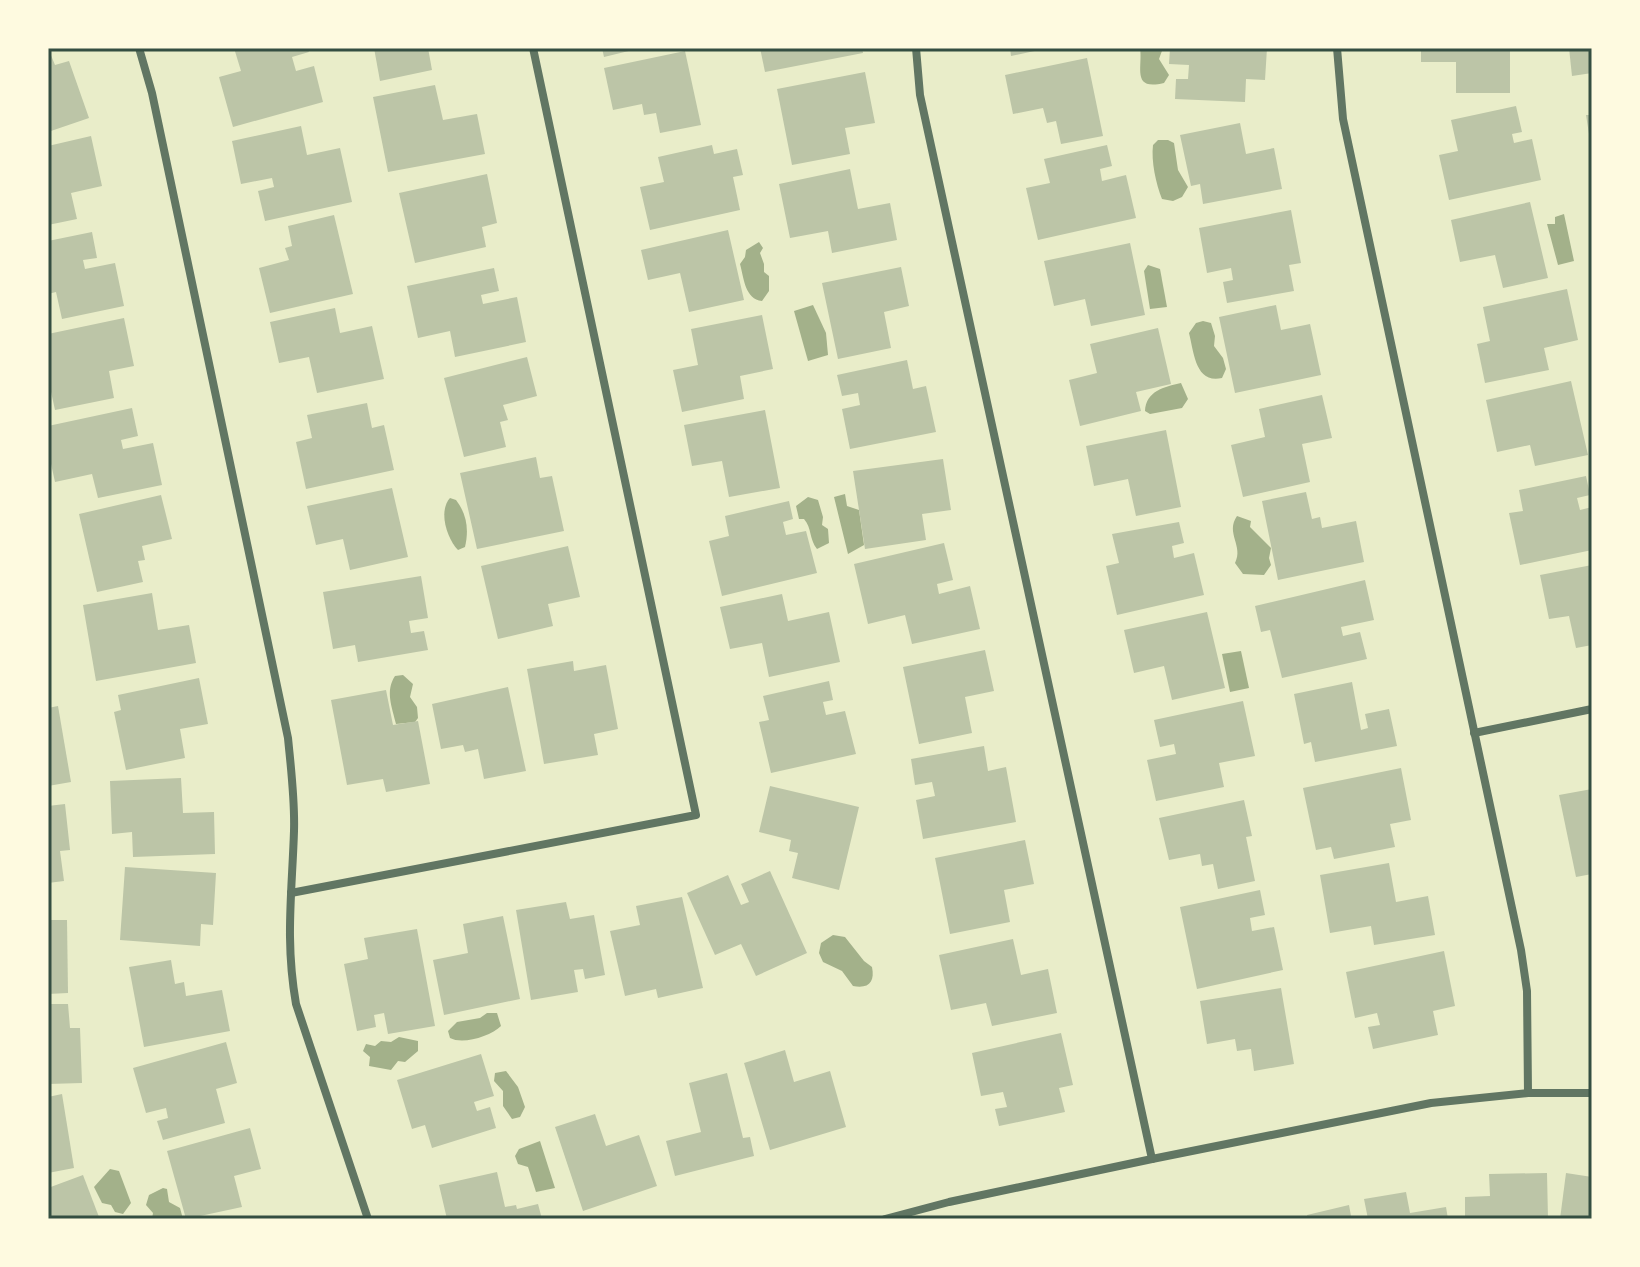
<svg xmlns="http://www.w3.org/2000/svg" width="1640" height="1267" font-family="Manrope,sans-serif">
  <style>
    .water { fill: #a3b18a }
    .building { fill: #bcc5a7 }
    .lines { fill: none; stroke-linecap: round; stroke-linejoin: round }
    .minor { stroke: #617663; stroke-width: 8 }
    .neatline { fill: none; stroke: #344e41; stroke-width: 3 }
  </style>
  <rect width="100%" height="100%" fill="#e9edc9"/>
  <g class="water">
    <path d="M 1140,48 L 1163,48 L 1159,59 L 1169,75 L 1164,83 C 1131,91 1143,67 1140,48 Z"/>
    <path d="M 1158,140 L 1168,140 L 1174,143 L 1178,170 L 1188,187 L 1182,197 L 1173,201 L 1162,199 C 1156,184 1151,161 1153,145 Z"/>
    <polygon points="1564,214 1574,261 1558,265 1547,224 1555,224 1555,217"/>
    <path d="M 759,242 L 763,248 L 760,253 L 764,264 L 764,272 L 769,276 L 769,291 L 762,301 C 745,299 744,279 740,264 L 745,257 L 746,250 Z"/>
    <polygon points="1148,265 1160,269 1167,307 1150,309 1144,271"/>
    <polygon points="813,305 826,333 828,355 808,361 794,311"/>
    <path d="M 1203,321 L 1211,323 L 1215,336 L 1214,346 L 1223,358 L 1226,369 L 1222,378 C 1195,384 1194,352 1189,333 L 1196,323 Z"/>
    <path d="M 1181,383 L 1188,399 L 1182,408 L 1150,414 L 1145,411 C 1146,391 1164,387 1181,383 Z"/>
    <polygon points="845,494 847,506 859,510 864,545 848,554 834,497"/>
    <path d="M 808,497 L 818,500 L 823,517 L 822,525 L 828,529 L 829,543 L 817,549 C 809,539 812,528 804,519 L 799,519 L 796,506 Z"/>
    <path d="M 450,498 L 456,500 C 467,514 469,530 465,547 L 458,550 C 447,539 438,511 450,498 Z"/>
    <path d="M 1237,516 L 1251,521 L 1250,527 L 1271,548 L 1269,558 L 1271,565 L 1264,575 L 1243,574 L 1235,563 C 1244,546 1225,533 1237,516 Z"/>
    <polygon points="1241,651 1249,688 1230,692 1222,654"/>
    <path d="M 403,675 L 413,684 L 410,697 L 417,707 L 418,718 L 415,722 L 396,724 C 392,707 385,691 395,676 Z"/>
    <path d="M 833,935 L 845,937 L 864,961 L 872,967 C 875,982 869,989 853,986 L 842,971 L 823,962 L 819,953 L 821,943 Z"/>
    <path d="M 487,1013 L 497,1013 L 501,1026 C 491,1036 463,1045 450,1038 L 448,1031 L 457,1022 L 480,1018 Z"/>
    <polygon points="399,1037 418,1041 418,1051 405,1062 398,1061 391,1070 369,1066 370,1057 363,1051 366,1044 375,1046 381,1041 391,1042"/>
    <polygon points="506,1071 518,1087 525,1107 520,1117 512,1119 503,1106 503,1091 494,1081 495,1073"/>
    <polygon points="540,1141 555,1188 536,1192 528,1167 518,1164 515,1156 519,1149"/>
    <polygon points="110,1169 119,1171 131,1203 123,1214 115,1212 111,1205 102,1203 94,1187"/>
    <polygon points="163,1188 167,1189 169,1202 180,1208 183,1219 152,1219 153,1213 146,1205 149,1195"/>
  </g>
  <g class="building">
    <polygon points="48,48 55,65 69,61 89,118 48,132"/>
    <polygon points="234,48 307,48 309,52 292,57 296,71 314,66 323,102 233,127 219,77 241,71"/>
    <polygon points="374,48 428,48 432,70 380,81"/>
    <polygon points="602,48 637,48 637,49 604,57"/>
    <polygon points="760,48 862,48 863,53 765,72"/>
    <polygon points="1010,48 1043,48 1044,49 1011,56"/>
    <polygon points="1170,48 1267,48 1265,80 1246,79 1245,102 1175,99 1176,79 1188,79 1189,65 1169,64"/>
    <polygon points="1421,48 1510,48 1510,93 1456,93 1456,62 1421,62"/>
    <polygon points="1569,48 1592,48 1592,73 1572,76"/>
    <polygon points="685,51 701,125 660,133 656,113 644,115 642,104 613,110 604,68"/>
    <polygon points="1087,58 1103,136 1061,144 1056,121 1047,123 1043,108 1013,114 1005,75"/>
    <polygon points="865,72 875,123 845,128 850,154 792,165 777,89"/>
    <polygon points="435,85 443,120 477,114 485,154 388,172 373,97"/>
    <polygon points="1516,106 1522,132 1512,134 1514,143 1532,139 1541,180 1449,200 1439,155 1458,151 1451,120"/>
    <polygon points="1586,115 1592,115 1592,140 1590,140"/>
    <polygon points="1240,123 1246,154 1274,148 1282,189 1203,204 1200,184 1191,186 1180,135"/>
    <polygon points="301,126 307,155 340,148 352,202 265,221 258,191 274,187 272,178 241,184 232,141"/>
    <polygon points="91,136 102,186 71,193 77,219 48,225 48,146"/>
    <polygon points="712,145 714,154 737,149 743,175 733,177 740,210 650,230 640,187 664,182 658,157"/>
    <polygon points="1107,145 1112,166 1100,169 1102,181 1126,175 1136,218 1038,240 1026,188 1050,183 1044,159"/>
    <polygon points="850,169 858,209 890,203 897,240 832,253 828,231 790,238 779,184"/>
    <polygon points="487,174 497,223 482,227 486,247 415,263 399,193"/>
    <polygon points="1530,202 1548,278 1503,288 1495,255 1460,262 1451,220"/>
    <polygon points="1291,210 1301,263 1289,265 1294,291 1227,303 1223,282 1233,280 1231,268 1207,273 1199,228"/>
    <polygon points="334,215 353,294 270,313 259,268 289,260 285,248 292,246 288,226"/>
    <polygon points="728,230 744,300 689,312 680,273 648,280 641,250"/>
    <polygon points="92,232 97,258 83,260 85,269 115,263 124,306 62,319 56,292 48,294 48,241"/>
    <polygon points="1130,243 1145,315 1091,326 1085,299 1054,306 1044,261"/>
    <polygon points="901,267 909,306 884,312 891,348 838,359 822,283"/>
    <polygon points="494,268 499,291 481,295 483,304 517,297 526,342 455,357 450,331 418,338 407,286"/>
    <polygon points="1567,289 1578,340 1544,348 1549,370 1485,383 1477,344 1490,341 1483,307"/>
    <polygon points="1276,305 1281,330 1310,324 1321,375 1235,393 1219,317"/>
    <polygon points="335,308 340,333 372,326 384,379 317,393 309,357 279,363 270,322"/>
    <polygon points="762,315 773,369 740,376 744,399 682,412 673,370 698,365 691,329"/>
    <polygon points="124,318 134,366 109,371 114,398 55,410 48,378 48,334"/>
    <polygon points="1158,328 1171,384 1136,392 1141,411 1080,426 1069,380 1097,373 1090,344"/>
    <polygon points="527,357 537,396 503,405 508,420 500,422 506,447 464,457 444,378"/>
    <polygon points="907,360 913,389 926,386 936,432 850,449 842,409 860,405 858,393 842,396 837,375"/>
    <polygon points="1571,381 1588,455 1535,466 1530,445 1497,452 1486,400"/>
    <polygon points="1322,395 1332,438 1302,444 1310,482 1243,497 1231,445 1265,437 1259,409"/>
    <polygon points="367,403 372,428 384,425 394,470 306,489 296,442 312,438 307,415"/>
    <polygon points="132,408 138,436 121,440 123,449 153,443 162,485 98,498 92,474 55,482 48,450 48,426"/>
    <polygon points="765,410 780,488 729,497 722,461 692,466 684,425"/>
    <polygon points="1166,430 1181,507 1136,516 1128,479 1094,486 1086,446"/>
    <polygon points="536,457 540,478 552,476 564,531 477,549 460,473"/>
    <polygon points="943,459 951,510 922,514 926,540 865,549 853,471"/>
    <polygon points="1586,476 1590,495 1577,498 1580,510 1592,507 1592,550 1520,565 1509,513 1523,511 1519,490"/>
    <polygon points="392,488 408,557 350,570 343,539 316,545 307,506"/>
    <polygon points="1306,492 1312,519 1320,517 1322,528 1356,521 1364,562 1278,580 1262,501"/>
    <polygon points="161,495 172,539 142,546 145,560 138,561 143,582 97,592 79,514"/>
    <polygon points="789,501 793,519 783,522 786,535 806,531 817,573 722,596 709,541 729,536 725,516"/>
    <polygon points="1179,522 1184,543 1172,546 1174,558 1194,553 1204,595 1117,615 1106,566 1119,563 1112,534"/>
    <polygon points="944,543 953,580 937,584 939,594 970,586 980,629 912,644 905,615 868,624 854,564"/>
    <polygon points="568,546 580,597 548,604 553,626 498,639 481,566"/>
    <polygon points="1592,565 1592,645 1576,648 1569,616 1549,619 1540,575"/>
    <polygon points="421,576 428,618 409,621 411,633 424,631 428,650 358,662 355,645 333,649 323,592"/>
    <polygon points="1365,580 1374,620 1341,627 1343,636 1360,632 1367,659 1282,678 1270,630 1261,632 1255,606"/>
    <polygon points="152,593 158,630 189,625 196,663 96,681 83,605"/>
    <polygon points="782,594 788,621 829,612 840,662 769,677 762,643 730,649 720,607"/>
    <polygon points="1207,612 1225,688 1172,700 1164,666 1134,673 1124,630"/>
    <polygon points="985,650 994,691 965,697 972,733 919,744 903,667"/>
    <polygon points="573,661 574,671 606,665 618,729 594,734 598,755 544,764 527,669"/>
    <polygon points="199,678 208,724 180,729 185,758 126,770 114,712 121,710 118,695"/>
    <polygon points="829,681 833,700 823,702 826,715 845,711 856,754 771,773 759,722 769,720 763,696"/>
    <polygon points="1352,682 1361,730 1368,728 1365,714 1389,709 1397,746 1315,762 1311,742 1304,744 1294,694"/>
    <polygon points="508,687 526,771 484,779 478,749 465,752 463,745 441,749 432,704"/>
    <polygon points="386,690 393,725 418,721 430,784 386,792 383,779 347,785 331,700"/>
    <polygon points="1243,701 1255,756 1219,763 1224,787 1156,801 1147,760 1176,754 1174,744 1160,747 1154,720"/>
    <polygon points="58,706 71,782 48,786 48,708"/>
    <polygon points="984,746 988,771 1006,767 1016,822 923,839 916,800 935,796 932,782 915,785 911,759"/>
    <polygon points="1401,768 1411,820 1390,824 1395,847 1334,859 1331,847 1316,850 1303,788"/>
    <polygon points="181,778 183,813 214,812 215,854 133,857 132,832 112,834 110,781"/>
    <polygon points="770,786 859,807 839,890 792,878 798,853 789,851 791,840 759,832"/>
    <polygon points="1592,789 1592,874 1576,877 1559,795"/>
    <polygon points="1244,800 1252,836 1246,837 1255,881 1218,889 1213,864 1202,866 1200,854 1169,860 1159,818"/>
    <polygon points="65,804 70,850 60,851 64,881 48,883 48,806"/>
    <polygon points="1025,840 1034,884 1004,890 1010,922 950,934 935,858"/>
    <polygon points="1389,863 1396,902 1428,896 1435,935 1374,945 1371,926 1330,933 1320,875"/>
    <polygon points="125,867 216,873 213,925 201,924 200,946 120,940"/>
    <polygon points="770,871 807,953 756,976 741,944 715,955 687,893 728,875 741,905 749,902 741,884"/>
    <polygon points="1260,890 1265,915 1250,918 1252,931 1274,927 1283,970 1197,989 1180,907"/>
    <polygon points="682,897 703,988 658,998 656,989 625,996 610,931 640,925 636,906"/>
    <polygon points="566,902 570,919 594,915 605,975 585,979 583,969 574,970 578,992 531,1000 516,910"/>
    <polygon points="503,916 520,999 444,1015 433,960 468,953 463,924"/>
    <polygon points="48,920 67,920 68,993 48,994"/>
    <polygon points="417,929 435,1026 388,1034 384,1013 374,1015 376,1027 357,1031 344,964 368,959 364,938"/>
    <polygon points="1013,939 1021,975 1048,969 1057,1013 992,1026 986,1003 951,1010 939,955"/>
    <polygon points="1444,951 1455,1006 1433,1011 1438,1035 1373,1049 1368,1027 1380,1025 1377,1013 1355,1018 1346,972"/>
    <polygon points="171,960 175,984 184,982 186,996 222,990 230,1031 144,1047 129,967"/>
    <polygon points="1281,988 1294,1064 1254,1071 1251,1049 1237,1051 1235,1039 1207,1044 1200,1001"/>
    <polygon points="48,1004 68,1004 70,1028 80,1028 82,1083 48,1084"/>
    <polygon points="1061,1033 1073,1085 1059,1088 1065,1112 999,1126 995,1109 1007,1107 1003,1092 981,1096 972,1053"/>
    <polygon points="226,1042 237,1083 216,1089 225,1123 163,1140 157,1121 168,1118 166,1108 146,1113 133,1068"/>
    <polygon points="785,1050 794,1082 830,1071 846,1127 770,1150 744,1063"/>
    <polygon points="481,1054 494,1096 474,1102 477,1111 490,1107 496,1128 432,1148 425,1125 412,1129 397,1080"/>
    <polygon points="727,1073 743,1138 750,1137 754,1156 675,1176 666,1141 701,1132 689,1083"/>
    <polygon points="62,1094 74,1168 48,1173 48,1097"/>
    <polygon points="595,1114 606,1146 639,1135 657,1186 583,1211 555,1127"/>
    <polygon points="250,1128 261,1169 234,1176 242,1207 186,1219 167,1151"/>
    <polygon points="497,1172 505,1207 516,1205 517,1209 538,1204 542,1219 447,1219 439,1185"/>
    <polygon points="1547,1173 1548,1219 1465,1219 1465,1197 1490,1196 1489,1174"/>
    <polygon points="1566,1173 1592,1177 1592,1219 1560,1219"/>
    <polygon points="83,1175 99,1217 48,1219 48,1188"/>
    <polygon points="1406,1192 1410,1213 1446,1207 1448,1219 1368,1219 1364,1199"/>
    <polygon points="1349,1205 1351,1216 1347,1216 1347,1219 1308,1219 1307,1215"/>
  </g>
  <g class="lines">
    <g class="minor">
      <path d="M 139,48 L 152,93 L 288,738 C 291,769 295,800 294,831 C 292,893 285,941 296,1004 L 368,1219"/>
      <polyline points="916,48 920,95 1152,1159"/>
      <polyline points="1337,48 1343,119 1521,950 1527,991 1528,1093"/>
      <polyline points="1474,733 1592,709"/>
      <polyline points="291,893 696,815 533,48"/>
      <polyline points="885,1219 949,1202 1152,1159 1431,1103 1528,1093 1592,1093"/>
    </g>
  </g>
  <rect width="1640" height="1267" fill="none" stroke="#fefae0" stroke-width="100"/>
  <rect x="50" y="50" width="1540" height="1167" class="neatline"/>
</svg>
